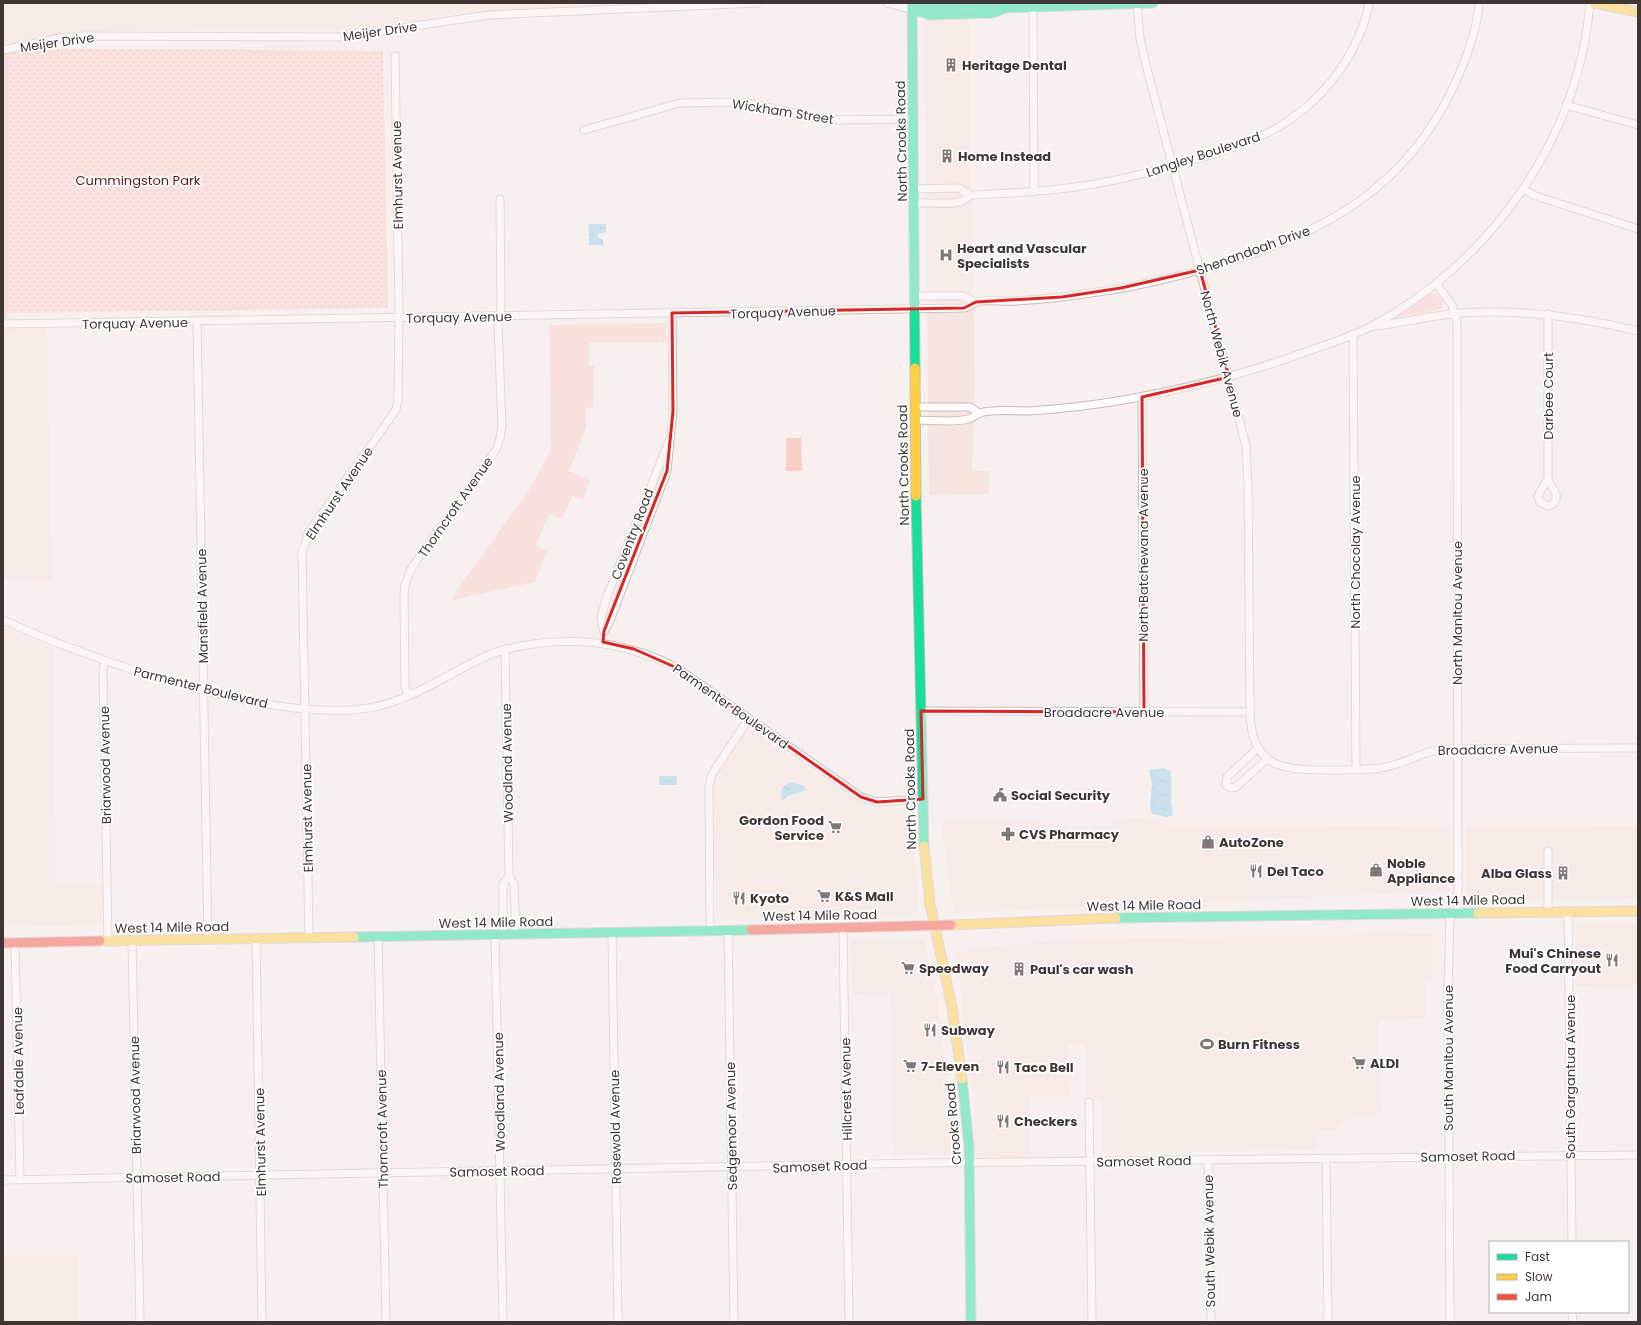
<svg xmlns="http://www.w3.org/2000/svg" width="1641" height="1325" font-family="Poppins,sans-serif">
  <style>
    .built { fill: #f6e4e1 }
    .grass { fill: #f8cec9 }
    .park { fill: url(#park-dots) }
    .water { fill: url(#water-ripples) }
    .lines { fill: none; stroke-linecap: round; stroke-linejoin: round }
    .street-casing { stroke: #c6bebc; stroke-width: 9 }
    .fast-casing { stroke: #c6bebc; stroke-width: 11 }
    .slow-casing { stroke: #c6bebc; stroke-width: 11 }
    .jam-casing { stroke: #c6bebc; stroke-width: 11 }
    .street { stroke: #fefdfc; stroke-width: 7 }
    .fast { stroke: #16e098; stroke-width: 9 }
    .slow { stroke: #ffcf43; stroke-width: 9 }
    .jam { stroke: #f24e42; stroke-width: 9 }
    .marked { fill: none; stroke: #d62828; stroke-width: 3; stroke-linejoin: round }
    .labels { text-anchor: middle; stroke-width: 3.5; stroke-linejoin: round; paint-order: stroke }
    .street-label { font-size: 13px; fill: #403735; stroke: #fff }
    .poi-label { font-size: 13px; font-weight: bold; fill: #403735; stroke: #fff; text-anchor: start }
    .park-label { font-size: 13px; fill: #631514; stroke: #fff }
  </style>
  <defs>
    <pattern id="park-dots" width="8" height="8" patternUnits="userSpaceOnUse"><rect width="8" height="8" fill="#f8cec9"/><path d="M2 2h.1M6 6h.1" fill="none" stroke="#d6b2ad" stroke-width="1.8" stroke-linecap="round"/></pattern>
    <pattern id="water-ripples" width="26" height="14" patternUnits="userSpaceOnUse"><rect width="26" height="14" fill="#8eceec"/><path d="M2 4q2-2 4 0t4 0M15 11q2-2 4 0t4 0" fill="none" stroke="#75a8c0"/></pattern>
  </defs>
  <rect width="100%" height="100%" fill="#f8f0ee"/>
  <g class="built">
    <polygon points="3,3 647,3 480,10 353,31 85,31 46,36 3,45"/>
    <polygon points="969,17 970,187 972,202 975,387 972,471 989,471 989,494 929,495 924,20"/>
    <polygon points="47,328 52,581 3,579 3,329"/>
    <polygon points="3,627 53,647 56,884 102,884 102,925 3,927"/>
    <polygon points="750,728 851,797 874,809 899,808 907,810 911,816 912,827 919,898 919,905 917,911 908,916 850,918 725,920 718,917 716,910 713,789 716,776 746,732"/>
    <polygon points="1143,818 1182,828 1449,825 1449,891 954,913 941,822 966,819 1032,821 1060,827 1104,826 1113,826 1113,819"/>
    <polygon points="1638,826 1638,898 1477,902 1466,891 1466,827"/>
    <polygon points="1638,923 1638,985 1575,986 1576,927 1584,924"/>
    <polygon points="1432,934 1432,982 1426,983 1425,1018 1392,1019 1391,1021 1381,1021 1378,1025 1381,1112 1349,1120 1335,1130 1316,1130 1317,1150 1101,1153 1101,1100 1088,1095 1086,1092 1085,1045 1067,1045 1069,1096 1030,1096 1031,1157 978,1158 975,1155 974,1099 965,1033 958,956 970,948 1083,939"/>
    <polygon points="924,940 936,996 952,1116 952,1155 893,1155 891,993 852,994 851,941"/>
    <polygon points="78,1255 79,1322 3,1322 3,1256"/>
  </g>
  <g class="grass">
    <polygon points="1434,293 1437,294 1443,301 1442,309 1398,317 1398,315 1430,294"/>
    <polygon points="666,323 666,342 589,342 589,366 594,366 593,407 586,408 586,427 569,471 590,481 583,500 573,496 562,519 549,514 536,545 547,551 535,582 452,600 462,583 529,490 551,449 549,325"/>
    <polygon points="786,438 801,438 802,471 786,471"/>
  </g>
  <polygon class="park" points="3,48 383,51 388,308 7,313 7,318 3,318"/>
  <g class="water">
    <polygon points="589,224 606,224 606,232 598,234 598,237 603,240 603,245 589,245"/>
    <polygon points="1163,768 1171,771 1171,800 1173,815 1167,817 1152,814 1150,806 1152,784 1149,770"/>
    <rect x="659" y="776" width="18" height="9"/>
    <polygon points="792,782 804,786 807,790 788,796 782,801 781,790 786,784"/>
  </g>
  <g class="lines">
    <g class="street-casing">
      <g id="street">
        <polyline points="887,3 912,9"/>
        <polyline points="1137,4 1140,38 1146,65 1246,446 1248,485 1250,712"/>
        <polyline points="1033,7 1034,192"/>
        <polyline points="3,50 60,38 83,36 343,37 488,15 758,3"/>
        <polyline points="1566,105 1638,125"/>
        <polyline points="584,130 680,103 730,102 753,104 826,120 913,119"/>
        <polyline points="914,189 959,188 970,195"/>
        <polyline points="1523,189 1536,196 1638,229"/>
        <path d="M 915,203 C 929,202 946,205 960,202 C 965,201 967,195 973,195 C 1007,193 1041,192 1075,187 C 1120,181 1164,169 1207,156 C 1236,146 1267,137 1292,118 C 1314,103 1331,84 1346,61 C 1356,44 1366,24 1369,3"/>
        <polyline points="1436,283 1452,305 1457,323 1458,913"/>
        <polyline points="915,296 963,296 976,302"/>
        <polyline points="197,321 208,939"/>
        <path d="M 3,324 L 964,308 C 969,307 972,304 976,302 C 985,299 1005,302 1015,301 C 1051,299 1087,294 1123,288 C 1162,281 1202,270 1240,258 C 1334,227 1407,183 1452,90 C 1464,64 1477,33 1479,3"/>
        <path d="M 1374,326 C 1403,323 1432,315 1462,313 C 1522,309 1580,317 1638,331"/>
        <polyline points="1353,334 1356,770"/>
        <polyline points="1142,397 1144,712"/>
        <polyline points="915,407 970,407 979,413"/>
        <path d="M 916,420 C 932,420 952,423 968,419 C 973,418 976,414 980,413 C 991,409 1015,411 1028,411 C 1062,409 1095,405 1129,399 C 1191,388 1252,372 1311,350 C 1332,343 1353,336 1372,326 C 1491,262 1579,138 1590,3"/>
        <path d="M 1548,478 C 1550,488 1562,494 1553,504 L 1548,506 L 1540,502 L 1538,496 L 1548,478 L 1548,314"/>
        <path d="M 3,620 C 58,645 115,665 173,682 C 231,698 290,713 351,710 C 400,708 439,679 482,658 C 500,649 520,646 540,643 C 590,638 633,645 677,668 L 861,797 L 877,802 L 923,799"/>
        <polyline points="604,631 611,618 667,471 673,411 672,313"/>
        <polyline points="604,632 601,618 606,599 669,441"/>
        <polyline points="505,650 509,876 514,884 516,934"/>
        <polyline points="105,661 103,670 108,941"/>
        <polyline points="408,696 405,687 404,595 405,585 411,569 496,450 500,438 502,426 498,325 501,307 500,199"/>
        <path d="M 921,711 L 1250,712 C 1251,772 1288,770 1336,770 C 1355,769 1375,771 1394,765 C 1412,760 1426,750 1446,749 L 1638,748"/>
        <polyline points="1258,748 1227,777 1226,785 1231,788 1236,787 1267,759"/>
        <polyline points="1548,912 1548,851"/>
        <polyline points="1568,912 1572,1242"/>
        <polyline points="843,928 849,1322"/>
        <polyline points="710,931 709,786 712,774 749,718"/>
        <polyline points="728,931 734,1322"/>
        <polyline points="612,933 618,1322"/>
        <polyline points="503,934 503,884 509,876"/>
        <polyline points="495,935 503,1322"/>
        <polyline points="378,936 386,1322"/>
        <polyline points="309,937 302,552 309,532 391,417 396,409 398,401 399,309 395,56"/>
        <polyline points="256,938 262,1322"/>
        <polyline points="132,940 140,1322"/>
        <polyline points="15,943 20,1180"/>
        <polyline points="1089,1102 1092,1322"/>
        <polyline points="1326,1158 1328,1322"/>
        <polyline points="1208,1160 1211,1322"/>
        <polyline points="3,1180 921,1163 1638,1155"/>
        <polyline points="1572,1312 1573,1322"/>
        <polyline points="1450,1322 1448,991 1450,913"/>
      </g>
    </g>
    <g class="fast-casing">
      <g id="fast">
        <polyline points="912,3 915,368"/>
        <polyline points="913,8 973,4 1005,8"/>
        <polyline points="912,9 930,15 993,13 1005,8 1153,3"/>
        <polyline points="916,496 924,846"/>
        <polyline points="1116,918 1478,913"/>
        <polyline points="354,937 751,930"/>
        <polyline points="962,1079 969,1146 971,1322"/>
      </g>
    </g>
    <g class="slow-casing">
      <g id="slow">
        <polyline points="1594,3 1638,12"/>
        <polyline points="915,368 916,496"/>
        <polyline points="924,846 930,904 952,1007 962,1079"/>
        <polyline points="1478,913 1638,911"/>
        <polyline points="951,925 1116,918"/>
        <polyline points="100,941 354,937"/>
      </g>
    </g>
    <g class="jam-casing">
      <g id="jam">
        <polyline points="751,930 951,925"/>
        <polyline points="3,943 100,941"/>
      </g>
    </g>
    <use href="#street" class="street"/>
    <use href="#fast" class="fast"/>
    <use href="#slow" class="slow"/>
    <use href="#jam" class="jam"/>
  </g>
  <path d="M0 0H1641V1325H0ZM 1200,270 L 1229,377 L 1142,397 L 1144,712 L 921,711 L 923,799 L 877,802 L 861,797 L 677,668 L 634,649 L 603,642 L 604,631 L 667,471 L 673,411 L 672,313 L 964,308 L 976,302 L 1062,297 L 1121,288 Z" fill="#f8f0ee" fill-opacity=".55" fill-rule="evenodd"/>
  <path class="marked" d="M 1200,270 L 1229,377 L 1142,397 L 1144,712 L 921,711 L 923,799 L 877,802 L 861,797 L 677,668 L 634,649 L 603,642 L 604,631 L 667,471 L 673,411 L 672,313 L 964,308 L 976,302 L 1062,297 L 1121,288 Z"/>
  <defs>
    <g id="building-bare" transform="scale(1.08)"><path d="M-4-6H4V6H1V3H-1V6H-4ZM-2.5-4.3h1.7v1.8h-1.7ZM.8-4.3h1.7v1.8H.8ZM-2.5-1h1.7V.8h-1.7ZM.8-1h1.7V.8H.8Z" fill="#807876" stroke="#fff" stroke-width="2.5" paint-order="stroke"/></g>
    <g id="hospital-bare" transform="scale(1.08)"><path d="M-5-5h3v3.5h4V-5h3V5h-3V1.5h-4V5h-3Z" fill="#807876" stroke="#fff" stroke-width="2.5" paint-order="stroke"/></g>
    <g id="civic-bare" transform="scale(1.08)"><path d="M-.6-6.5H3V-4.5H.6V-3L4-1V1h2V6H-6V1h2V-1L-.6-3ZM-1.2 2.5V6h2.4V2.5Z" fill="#807876" stroke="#fff" stroke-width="2.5" paint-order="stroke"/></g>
    <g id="supermarket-bare" transform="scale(1.08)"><path d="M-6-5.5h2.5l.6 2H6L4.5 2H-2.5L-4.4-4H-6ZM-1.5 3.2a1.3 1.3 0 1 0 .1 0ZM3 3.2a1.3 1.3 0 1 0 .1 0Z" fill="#807876" stroke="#fff" stroke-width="2.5" paint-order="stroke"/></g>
    <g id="pharmacy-bare" transform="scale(1.08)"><path d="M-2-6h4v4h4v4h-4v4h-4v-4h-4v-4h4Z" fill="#807876" stroke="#fff" stroke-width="2.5" paint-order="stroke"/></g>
    <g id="shop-bare" transform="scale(1.08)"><path d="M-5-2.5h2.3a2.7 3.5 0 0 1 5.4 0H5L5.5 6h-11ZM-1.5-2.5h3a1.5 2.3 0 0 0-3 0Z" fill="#807876" stroke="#fff" stroke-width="2.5" paint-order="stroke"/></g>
    <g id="restaurant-bare" transform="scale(1.08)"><path d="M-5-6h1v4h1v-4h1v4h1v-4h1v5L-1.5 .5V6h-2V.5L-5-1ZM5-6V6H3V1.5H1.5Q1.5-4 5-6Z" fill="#807876" stroke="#fff" stroke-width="2.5" paint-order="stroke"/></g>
    <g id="stadium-bare" transform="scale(1.08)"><path d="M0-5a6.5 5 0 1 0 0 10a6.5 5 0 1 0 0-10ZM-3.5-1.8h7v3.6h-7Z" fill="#807876" stroke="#fff" stroke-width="2.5" paint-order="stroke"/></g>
  </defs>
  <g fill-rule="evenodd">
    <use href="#building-bare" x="951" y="65"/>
    <use href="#building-bare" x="947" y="156"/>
    <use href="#hospital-bare" x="946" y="255"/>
    <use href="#civic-bare" x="1000" y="795"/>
    <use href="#supermarket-bare" x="835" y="827"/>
    <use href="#pharmacy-bare" x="1008" y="834"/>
    <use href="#shop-bare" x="1208" y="842"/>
    <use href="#shop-bare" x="1376" y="870"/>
    <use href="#restaurant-bare" x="1256" y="871"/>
    <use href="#building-bare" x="1563" y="873"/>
    <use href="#supermarket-bare" x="824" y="896"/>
    <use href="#restaurant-bare" x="739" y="898"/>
    <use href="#restaurant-bare" x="1612" y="960"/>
    <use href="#supermarket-bare" x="908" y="968"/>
    <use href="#building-bare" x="1019" y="969"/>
    <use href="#restaurant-bare" x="930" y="1030"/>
    <use href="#stadium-bare" x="1207" y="1044"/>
    <use href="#supermarket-bare" x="1359" y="1063"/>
    <use href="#supermarket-bare" x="910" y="1066"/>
    <use href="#restaurant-bare" x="1003" y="1067"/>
    <use href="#restaurant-bare" x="1003" y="1121"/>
  </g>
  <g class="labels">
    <g class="street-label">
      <text transform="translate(380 31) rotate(-8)" y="5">Meijer Drive</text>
      <text transform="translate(57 42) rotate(-8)" y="5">Meijer Drive</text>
      <text transform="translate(783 111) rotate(9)" y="5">Wickham Street</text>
      <text transform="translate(901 141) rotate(-91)" y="5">North Crooks Road</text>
      <text transform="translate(1203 154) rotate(-18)" y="5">Langley Boulevard</text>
      <text transform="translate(397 175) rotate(-91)" y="5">Elmhurst Avenue</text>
      <text transform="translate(1253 250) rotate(-20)" y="5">Shenandoah Drive</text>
      <text transform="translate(783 312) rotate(-2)" y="5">Torquay Avenue</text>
      <text transform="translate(459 317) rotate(-1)" y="5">Torquay Avenue</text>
      <text transform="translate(135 323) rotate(-1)" y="5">Torquay Avenue</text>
      <text transform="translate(1222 354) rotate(75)" y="5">North Webik Avenue</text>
      <text transform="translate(1548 396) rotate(-90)" y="5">Darbee Court</text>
      <text transform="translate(903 465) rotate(-91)" y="5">North Crooks Road</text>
      <text transform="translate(339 493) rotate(-56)" y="5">Elmhurst Avenue</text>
      <text transform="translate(455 507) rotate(-55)" y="5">Thorncroft Avenue</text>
      <text transform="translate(632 534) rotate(-69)" y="5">Coventry Road</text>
      <text transform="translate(1355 552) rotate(-90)" y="5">North Chocolay Avenue</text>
      <text transform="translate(1143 555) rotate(-90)" y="5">North Batchewana Avenue</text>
      <text transform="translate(202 606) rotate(-91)" y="5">Mansfield Avenue</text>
      <text transform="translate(1457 613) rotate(-90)" y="5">North Manitou Avenue</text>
      <text transform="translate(201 687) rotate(14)" y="5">Parmenter Boulevard</text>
      <text transform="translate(731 706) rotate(35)" y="5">Parmenter Boulevard</text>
      <text x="1104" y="717">Broadacre Avenue</text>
      <text transform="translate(1498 749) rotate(-1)" y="5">Broadacre Avenue</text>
      <text transform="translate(507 763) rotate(-91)" y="5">Woodland Avenue</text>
      <text transform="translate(105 765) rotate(-91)" y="5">Briarwood Avenue</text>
      <text transform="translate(910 789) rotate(-91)" y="5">North Crooks Road</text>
      <text transform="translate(307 818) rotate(-91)" y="5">Elmhurst Avenue</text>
      <text transform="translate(1468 900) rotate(-1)" y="5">West 14 Mile Road</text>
      <text transform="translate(1144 905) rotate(-1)" y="5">West 14 Mile Road</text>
      <text transform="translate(820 915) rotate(-1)" y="5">West 14 Mile Road</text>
      <text transform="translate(496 922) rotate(-1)" y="5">West 14 Mile Road</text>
      <text transform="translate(172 927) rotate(-1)" y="5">West 14 Mile Road</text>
      <text transform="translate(1448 1058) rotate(-90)" y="5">South Manitou Avenue</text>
      <text transform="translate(18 1061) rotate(-91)" y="5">Leafdale Avenue</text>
      <text transform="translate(1570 1077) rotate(-90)" y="5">South Gargantua Avenue</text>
      <text transform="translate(846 1089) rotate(-91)" y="5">Hillcrest Avenue</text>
      <text transform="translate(499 1092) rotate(-91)" y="5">Woodland Avenue</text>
      <text transform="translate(135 1095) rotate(-91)" y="5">Briarwood Avenue</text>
      <text transform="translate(953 1124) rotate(-95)" y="5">Crooks Road</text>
      <text transform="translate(731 1126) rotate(-91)" y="5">Sedgemoor Avenue</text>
      <text transform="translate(615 1127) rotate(-91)" y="5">Rosewold Avenue</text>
      <text transform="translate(382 1129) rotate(-91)" y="5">Thorncroft Avenue</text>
      <text transform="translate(260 1142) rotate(-91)" y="5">Elmhurst Avenue</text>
      <text transform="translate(1468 1156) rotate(-1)" y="5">Samoset Road</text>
      <text transform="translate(1144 1161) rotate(-1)" y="5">Samoset Road</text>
      <text transform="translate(820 1166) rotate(-2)" y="5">Samoset Road</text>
      <text transform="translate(497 1171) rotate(-1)" y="5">Samoset Road</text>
      <text transform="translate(173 1177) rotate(-1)" y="5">Samoset Road</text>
      <text transform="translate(1209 1241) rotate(-91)" y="5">South Webik Avenue</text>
    </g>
    <g class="poi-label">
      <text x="962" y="70">Heritage Dental</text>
      <text x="958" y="161">Home Instead</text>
      <text x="957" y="253">Heart and Vascular<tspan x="957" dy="15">Specialists</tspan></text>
      <text x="1011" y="800">Social Security</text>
      <text x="824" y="825" text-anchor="end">Gordon Food<tspan x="824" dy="15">Service</tspan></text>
      <text x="1019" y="839">CVS Pharmacy</text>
      <text x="1219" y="847">AutoZone</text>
      <text x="1387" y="868">Noble<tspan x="1387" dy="15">Appliance</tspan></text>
      <text x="1267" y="876">Del Taco</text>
      <text x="1552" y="878" text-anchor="end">Alba Glass</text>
      <text x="835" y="901">K&amp;S Mall</text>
      <text x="750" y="903">Kyoto</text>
      <text x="1601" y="958" text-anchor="end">Mui's Chinese<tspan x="1601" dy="15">Food Carryout</tspan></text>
      <text x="919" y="973">Speedway</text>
      <text x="1030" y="974">Paul's car wash</text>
      <text x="941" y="1035">Subway</text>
      <text x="1218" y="1049">Burn Fitness</text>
      <text x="1370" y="1068">ALDI</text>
      <text x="921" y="1071">7-Eleven</text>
      <text x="1014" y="1072">Taco Bell</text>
      <text x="1014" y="1126">Checkers</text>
    </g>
    <g class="park-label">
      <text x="138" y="185">Cummingston Park</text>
    </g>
  </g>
  <rect width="1641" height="1325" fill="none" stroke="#403735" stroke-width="8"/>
  <rect x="1489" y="1241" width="140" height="72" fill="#ffffff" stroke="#b3afae"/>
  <rect x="1497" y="1254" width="20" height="6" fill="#16e098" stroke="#b3afae"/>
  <text x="1525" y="1261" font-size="12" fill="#403735">Fast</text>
  <rect x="1497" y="1274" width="20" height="6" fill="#ffcf43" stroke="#b3afae"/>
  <text x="1525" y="1281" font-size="12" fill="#403735">Slow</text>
  <rect x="1497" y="1294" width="20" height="6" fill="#f24e42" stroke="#b3afae"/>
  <text x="1525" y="1301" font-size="12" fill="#403735">Jam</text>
</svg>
